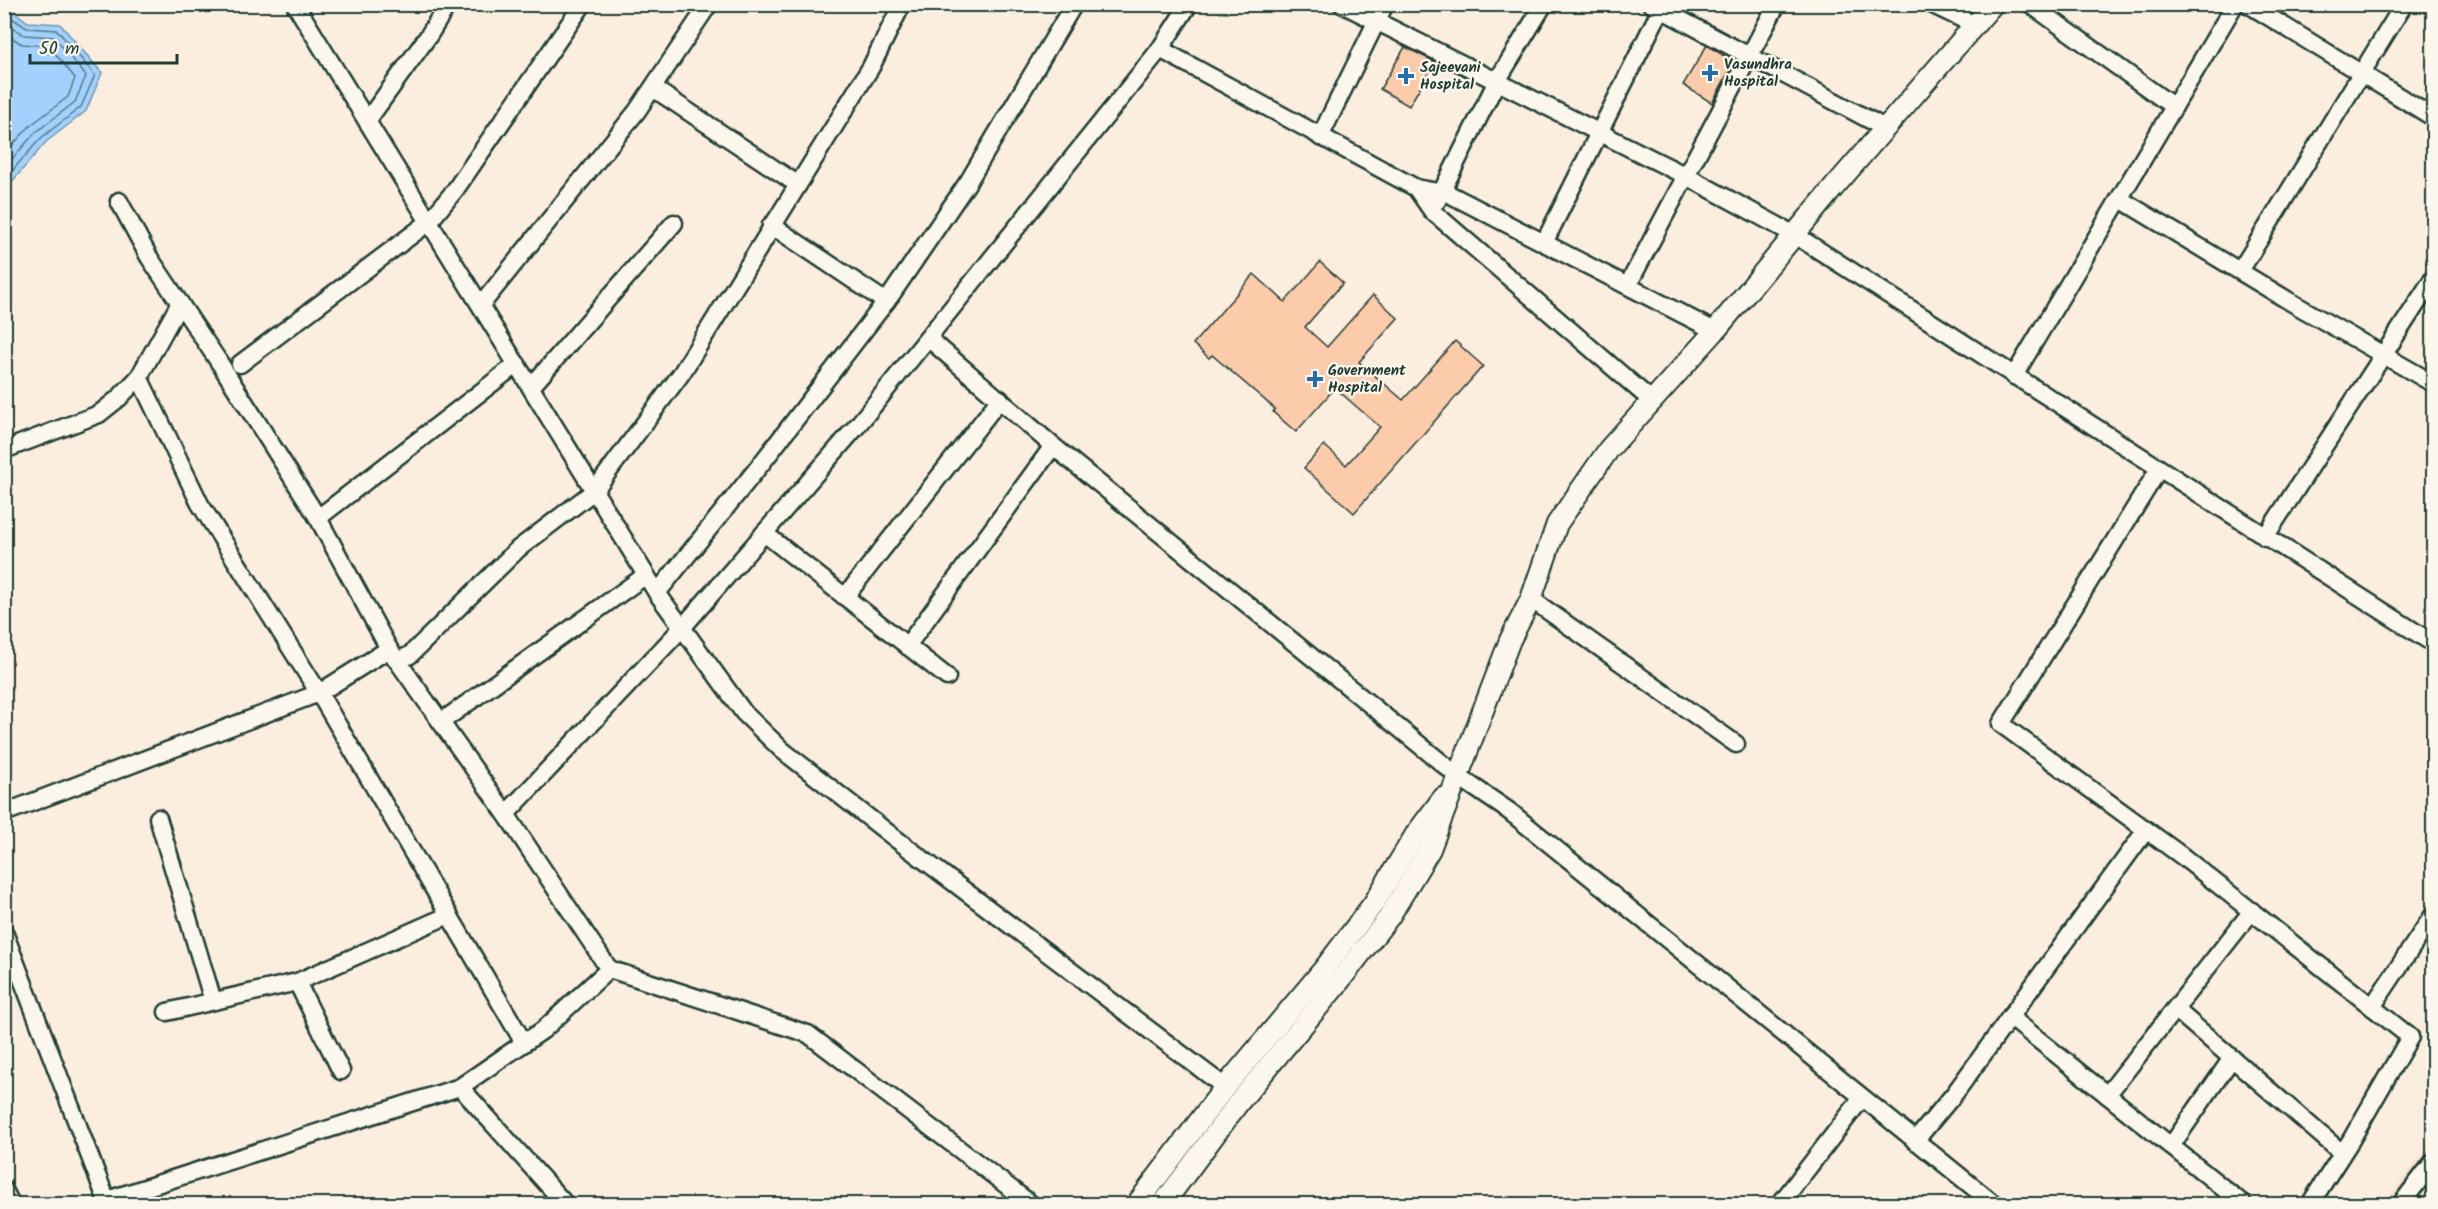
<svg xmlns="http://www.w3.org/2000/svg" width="2438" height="1209" font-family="Kalam,sans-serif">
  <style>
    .built { fill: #fbe4cf }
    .water { fill: #a2d1fe; stroke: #6e96ad; stroke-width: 1.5 }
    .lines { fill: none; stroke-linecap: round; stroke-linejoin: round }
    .shore { stroke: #537885; stroke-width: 1.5 }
    .building { fill: #fbcbaa; stroke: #1f3d34; stroke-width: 1.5 }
    .minor-casing { stroke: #1f3d34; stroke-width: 21 }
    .tertiary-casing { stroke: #1f3d34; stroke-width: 24 }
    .minor { stroke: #fbf7ec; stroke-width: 16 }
    .tertiary { stroke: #fbf7ec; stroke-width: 20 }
    .poi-dot { fill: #1f6fb2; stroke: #fbf7ec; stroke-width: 2 }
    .labels { text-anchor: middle; stroke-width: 4.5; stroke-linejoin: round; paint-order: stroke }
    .poi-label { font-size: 15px; font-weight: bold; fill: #1f3d34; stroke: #fbf7ec; text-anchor: start }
  </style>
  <rect width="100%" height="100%" fill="#fbeedf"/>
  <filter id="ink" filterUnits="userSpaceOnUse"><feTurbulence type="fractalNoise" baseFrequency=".0167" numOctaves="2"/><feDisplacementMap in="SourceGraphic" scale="12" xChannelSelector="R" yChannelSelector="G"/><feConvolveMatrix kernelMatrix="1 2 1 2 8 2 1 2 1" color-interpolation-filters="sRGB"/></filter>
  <g filter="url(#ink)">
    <polygon class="built" points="2433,1140 2433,1204 2383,1204"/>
    <polygon class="water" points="5,5 28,22 60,24 102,73 86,111 46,142 5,190"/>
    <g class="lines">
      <g class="shore">
        <polyline points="4,13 27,28 57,30 95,75 81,107 41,138 4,180"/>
        <polyline points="4,22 24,35 54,37 86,76 75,102 36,132 4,168"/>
        <polyline points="4,33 22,44 49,46 75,78 68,97 31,125 4,154"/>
      </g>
    </g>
    <g class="building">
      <polygon points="1707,45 1734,62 1712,103 1683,85"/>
      <polygon points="1405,47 1435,62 1409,106 1380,89"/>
      <polygon points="1320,262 1343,283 1305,327 1327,347 1373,295 1398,318 1359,362 1403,400 1455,341 1483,366 1354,513 1304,468 1324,445 1346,465 1380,427 1335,388 1296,432 1273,412 1275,409 1212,355 1209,358 1193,344 1254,274 1285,302"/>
    </g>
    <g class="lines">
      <g class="minor-casing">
        <g id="minor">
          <polyline points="295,4 657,593 744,713 782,750 896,839 1225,1087"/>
          <polyline points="1342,4 1686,176 1795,235 2434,644"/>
          <polyline points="1651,4 1885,128"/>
          <polyline points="1931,4 1975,25"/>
          <polyline points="2030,4 2174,107"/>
          <polyline points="2248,4 2434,118"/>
          <polyline points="1160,49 1416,188 1432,211 1652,401"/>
          <polyline points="653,88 797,184"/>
          <polyline points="367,121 429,35 448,4"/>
          <polyline points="1320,137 1385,4"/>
          <polyline points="1416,188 1449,194 1715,331"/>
          <polyline points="2120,199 2289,301 2434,384"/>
          <polyline points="119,201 149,257 219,362 318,518 389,649 506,814 682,628 857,426 1160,49 1189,4"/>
          <polyline points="1437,201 1497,81 1544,4"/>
          <polyline points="771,225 886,302"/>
          <polyline points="1544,243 1661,9"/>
          <polyline points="2240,271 2404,4"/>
          <polyline points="1628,285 1777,4"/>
          <polyline points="481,305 637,111 709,4"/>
          <polyline points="928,338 1053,446 1459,777 1509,811 1994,1204"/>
          <polyline points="240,364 429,222 455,190 583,4"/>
          <polyline points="2014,376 2235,4"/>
          <polyline points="139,377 200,504 319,693 524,1043"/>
          <polyline points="531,387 674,223"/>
          <polyline points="4,450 99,414 119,398 139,377 180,303"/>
          <polyline points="2159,469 2001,724 2182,856 2410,1037 2351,1140 2310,1204"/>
          <polyline points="318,518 517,364"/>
          <polyline points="764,533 947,677"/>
          <polyline points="2265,537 2434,277"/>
          <polyline points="657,593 761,464 891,295 968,182 1074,4"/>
          <polyline points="845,597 1000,399"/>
          <polyline points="1531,599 1736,744"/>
          <polyline points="907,646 1053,446"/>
          <polyline points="398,661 410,655 518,549 594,491 681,374 871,67 902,4"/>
          <polyline points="441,722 646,575"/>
          <polyline points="4,813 319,693 389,649"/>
          <polyline points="506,814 609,969 808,1034 1031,1204"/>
          <polyline points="158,818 213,1001"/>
          <polyline points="4,932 108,1204"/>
          <polyline points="297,982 341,1071"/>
          <polyline points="2372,1007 2434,914"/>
          <polyline points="2175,1009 2342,1153"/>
          <polyline points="167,1012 297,982 449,915"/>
          <polyline points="2010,1017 2243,1204"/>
          <polyline points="460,1087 543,1030 609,969"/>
          <polyline points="2107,1095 2252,911"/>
          <polyline points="1915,1141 1955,1093 2146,830"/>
          <polyline points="2171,1146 2232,1058"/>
          <polyline points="4,1190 11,1204"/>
          <polyline points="107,1200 460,1087 565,1204"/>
          <polyline points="1780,1204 1862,1098"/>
          <polyline points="2401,1204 2434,1161"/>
        </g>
      </g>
      <g class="tertiary-casing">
        <g id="tertiary">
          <polyline points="1137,1204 1225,1087 1324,969 1374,903 1416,834 1443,798"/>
          <polyline points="1163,1204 1239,1102 1338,983 1389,917 1430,849 1510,640 1531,599 1557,524 1609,449 1715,331 1829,193 1993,4"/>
        </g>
      </g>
      <use href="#minor" class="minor"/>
      <use href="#tertiary" class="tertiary"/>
    </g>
  </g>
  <g class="poi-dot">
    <path d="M1707 64h6v6h6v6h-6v6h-6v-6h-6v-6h6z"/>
    <path d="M1403 67h6v6h6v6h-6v6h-6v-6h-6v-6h6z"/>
    <path d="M1312 370h6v6h6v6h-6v6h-6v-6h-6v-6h6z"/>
  </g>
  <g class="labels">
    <g class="poi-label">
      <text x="1724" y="69">Vasundhra<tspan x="1724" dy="17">Hospital</tspan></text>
      <text x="1420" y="72">Sajeevani<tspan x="1420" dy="17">Hospital</tspan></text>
      <text x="1328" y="375">Government<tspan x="1328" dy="17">Hospital</tspan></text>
    </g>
  </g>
  <rect width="2438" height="1209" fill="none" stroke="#fbf7ec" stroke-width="24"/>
  <rect x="12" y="12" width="2414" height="1185" fill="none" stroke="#1f3d34" stroke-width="2" filter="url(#ink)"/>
  <path d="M30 54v9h147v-9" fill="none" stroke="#1f3d34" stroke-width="3"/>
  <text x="39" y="54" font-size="18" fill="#1f3d34" stroke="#fbf7ec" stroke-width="4.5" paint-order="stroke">50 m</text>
</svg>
